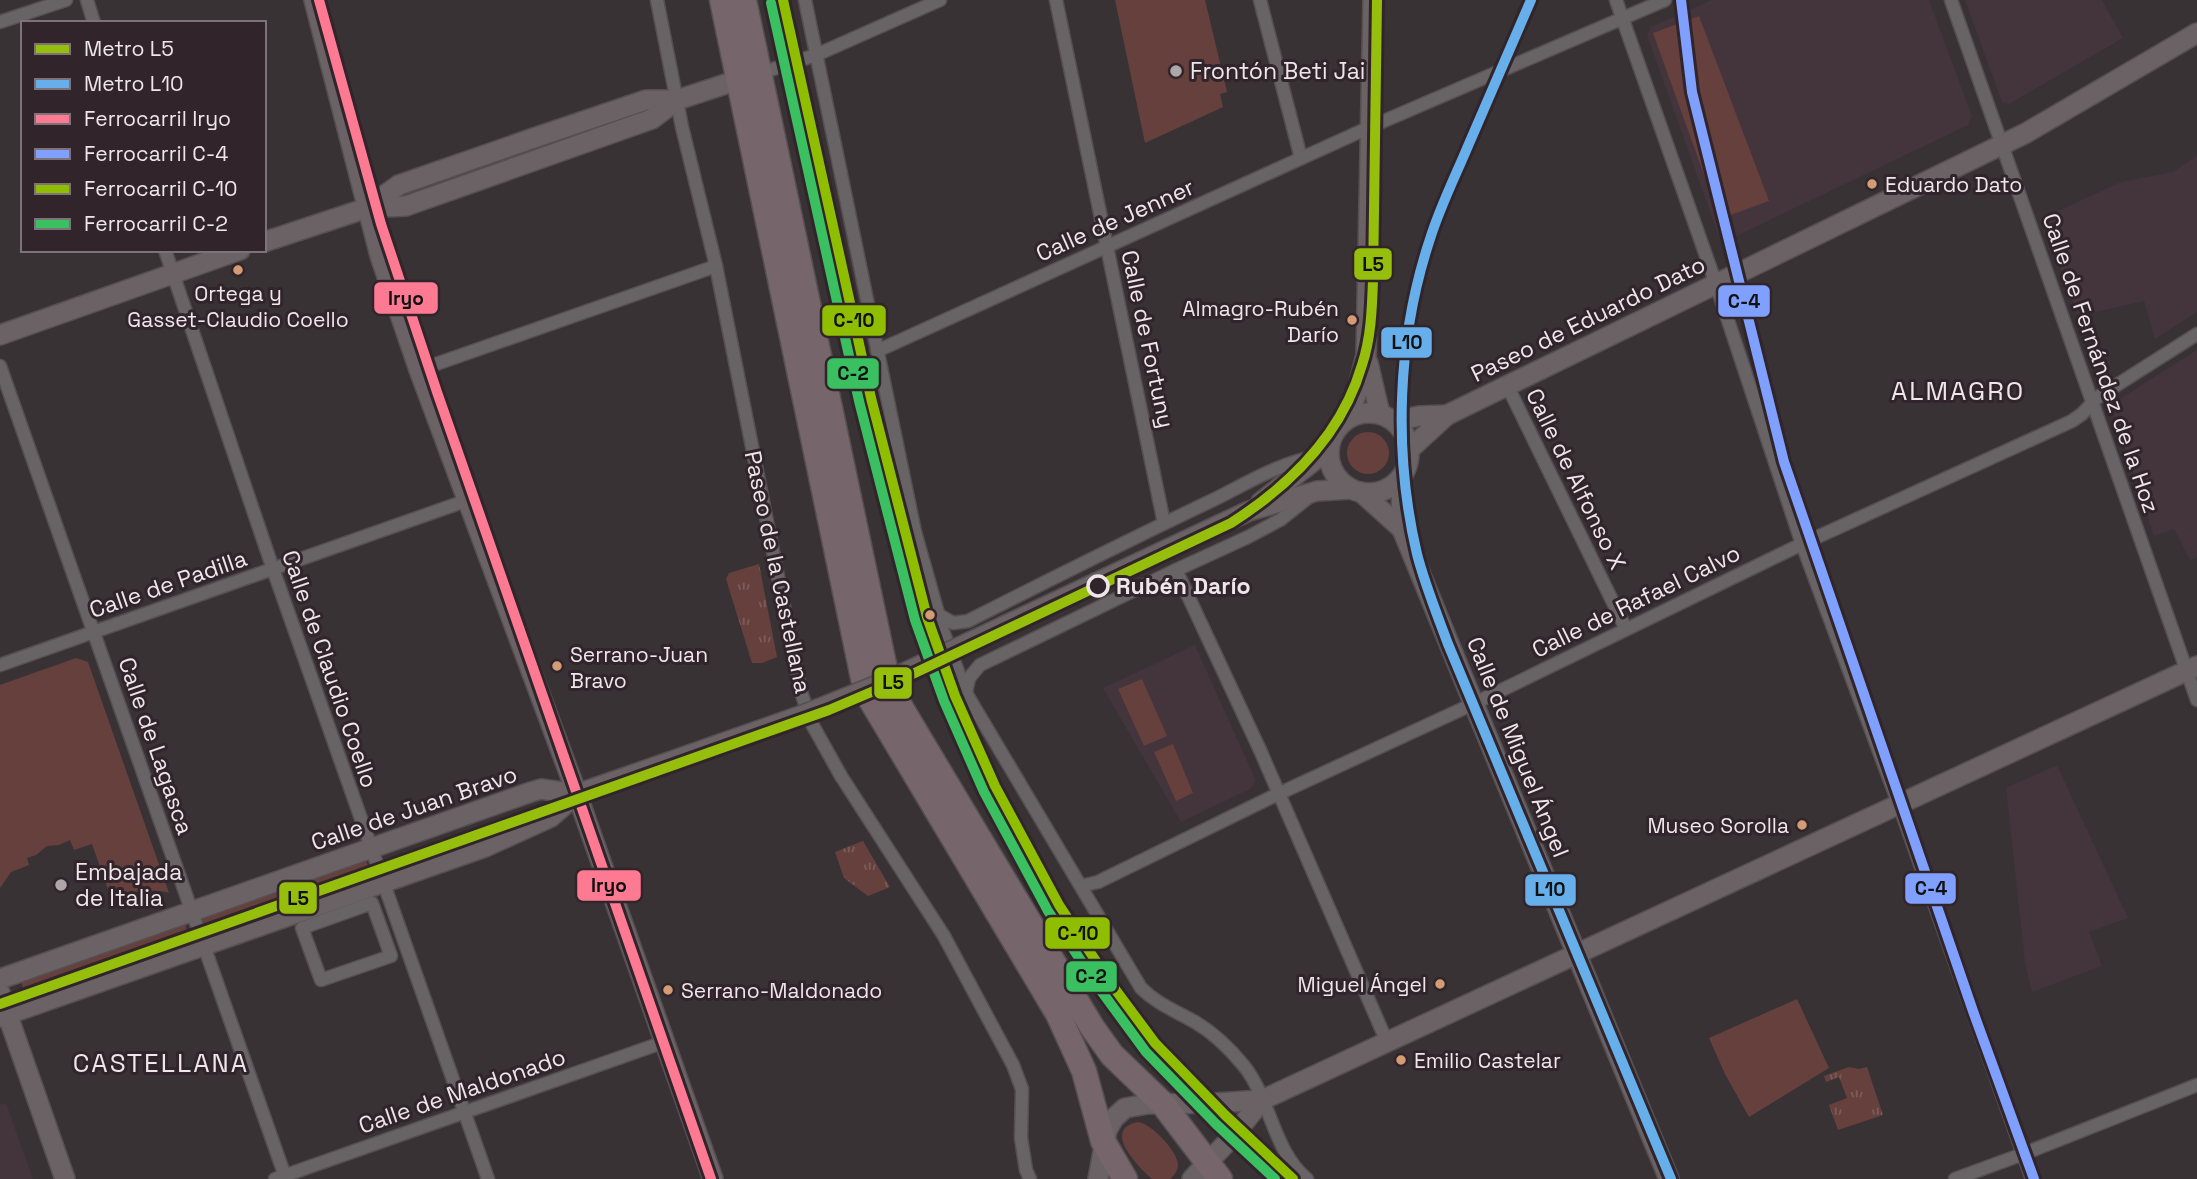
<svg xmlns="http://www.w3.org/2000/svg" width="2197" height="1179" font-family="'Space Grotesk',sans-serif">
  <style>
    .built { fill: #44343c }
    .grass { fill: url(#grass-tufts) }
    .green { fill: #66403d }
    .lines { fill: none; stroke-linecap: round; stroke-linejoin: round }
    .street-casing { stroke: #554f52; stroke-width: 15 }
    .secondary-casing { stroke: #554f52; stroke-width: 22 }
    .highway-casing { stroke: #554f52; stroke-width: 27 }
    .street { stroke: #686365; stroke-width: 12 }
    .secondary { stroke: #6a6265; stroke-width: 19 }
    .highway { stroke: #76656a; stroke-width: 24 }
    .secondary-bridge-casing { stroke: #554f52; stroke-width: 22; stroke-linecap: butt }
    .secondary-bridge { stroke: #6a6265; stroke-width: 19 }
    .rail-1-casing { stroke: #31252b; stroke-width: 16 }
    .rail-2-casing { stroke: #31252b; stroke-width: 16 }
    .rail-3-casing { stroke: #31252b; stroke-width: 16 }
    .rail-4-casing { stroke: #31252b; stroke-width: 16 }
    .rail-1 { stroke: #fe7a93; stroke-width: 10 }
    .rail-2 { stroke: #80a0ff; stroke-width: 10 }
    .rail-3 { stroke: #8fbe00; stroke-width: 10 }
    .rail-4 { stroke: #3abf61; stroke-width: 10 }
    .metro-1-casing { stroke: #31252b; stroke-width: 16 }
    .metro-2-casing { stroke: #31252b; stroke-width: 16 }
    .metro-1 { stroke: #96bf0d; stroke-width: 10 }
    .metro-2 { stroke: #67afea; stroke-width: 10 }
    .poi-dot { fill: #aea7aa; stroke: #31252b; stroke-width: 2.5 }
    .bus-dot { fill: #d39c74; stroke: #31252b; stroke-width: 2.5 }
    .stop-dot { fill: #31252b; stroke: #eee6e9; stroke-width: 3.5 }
    .labels { text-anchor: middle; stroke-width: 6; stroke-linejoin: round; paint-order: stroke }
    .bus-label { font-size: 21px; fill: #eee6e9; stroke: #31252b; text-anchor: start }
    .poi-label { font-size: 23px; fill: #eee6e9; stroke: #31252b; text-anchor: start }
    .street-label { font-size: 23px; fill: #eee6e9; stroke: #31252b }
    .stop-label { font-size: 23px; font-weight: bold; fill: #eee6e9; stroke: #31252b; text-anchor: start }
    .quarter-label { font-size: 26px; letter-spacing: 2px; fill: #eee6e9; stroke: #31252b }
    .line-badge { stroke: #31252b; stroke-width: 2.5 }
    .pale-badge-label { font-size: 19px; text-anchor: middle; font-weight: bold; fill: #111 }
  </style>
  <defs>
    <pattern id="grass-tufts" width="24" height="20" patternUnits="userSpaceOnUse" patternTransform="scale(1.75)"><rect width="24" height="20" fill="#66403d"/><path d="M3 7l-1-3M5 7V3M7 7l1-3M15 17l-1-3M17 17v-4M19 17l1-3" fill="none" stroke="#7c5c59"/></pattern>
  </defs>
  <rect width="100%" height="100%" fill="#383235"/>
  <g class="built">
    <polygon points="1712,0 1929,0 1972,116 1968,125 1728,240 1719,237 1647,35 1651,27"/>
    <polygon points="1965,0 2102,0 2123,38 2009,104 2002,102"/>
    <polygon points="2197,156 2197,312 2155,339 2144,301 2078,316 2043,218 2121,182 2173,172"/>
    <polygon points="2197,350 2197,557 2190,560 2174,529 2154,536 2112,410 2115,402"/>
    <polygon points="1195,645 1256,781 1250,789 1181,822 1103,688"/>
    <polygon points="2057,765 2128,918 2089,932 2102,966 2032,992 2025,964 2006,788"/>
    <polygon points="6,1103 33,1179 0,1179 0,1105"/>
  </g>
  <g class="grass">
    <polygon points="759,564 777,657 762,663 752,663 726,579 729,573"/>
    <polygon points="863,841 890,887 868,896 844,878 835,852"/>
    <polygon points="1849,1067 1859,1069 1867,1067 1883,1115 1838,1130 1829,1105 1847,1098 1839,1077 1826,1082 1824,1076"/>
  </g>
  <g class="green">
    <polygon points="1115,0 1205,0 1227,92 1220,94 1223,107 1145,143"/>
    <polygon points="1699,16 1769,201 1720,219 1653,33"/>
    <circle cx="1368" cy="453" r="21"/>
    <path d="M 76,658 L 88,662 L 169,893 C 149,887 131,893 111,898 L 92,844 L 74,850 L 70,840 L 59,845 L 47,846 L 36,855 L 27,858 L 29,865 L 11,872 L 0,888 L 0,685 Z"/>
    <polygon points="1142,679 1167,736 1144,746 1118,689"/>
    <polygon points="1173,744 1193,793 1176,801 1154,752"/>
    <polygon points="366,860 372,878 208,938 202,917"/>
    <polygon points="185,923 190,940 27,1002 21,981"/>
    <polygon points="1797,999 1829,1068 1749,1117 1725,1074 1709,1038"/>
    <path d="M 1138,1122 C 1152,1124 1176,1150 1178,1164 C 1178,1170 1175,1175 1170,1179 L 1152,1179 C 1138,1167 1101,1129 1138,1122 Z"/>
  </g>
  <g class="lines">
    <g class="street-casing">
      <g id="street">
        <polyline points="87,0 94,23"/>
        <polyline points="657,0 682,127 716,266 801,692 812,724 841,776 944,936 1013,1065 1022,1089 1021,1138 1026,1170 1030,1179"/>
        <path d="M 805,0 L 915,532 L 943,631 L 966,693 L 1141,988 C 1157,1004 1176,1011 1195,1022 C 1214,1033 1230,1049 1244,1066 C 1271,1100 1273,1151 1307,1179"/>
        <polyline points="1056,0 1164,523"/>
        <polyline points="1260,0 1301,158"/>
        <polyline points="1616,0 1716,284 1802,544 1899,805 2032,1179"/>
        <polyline points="1951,0 2197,700"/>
        <polyline points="0,22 66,0"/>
        <polyline points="755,75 816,55 940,0"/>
        <polyline points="165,250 273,569 488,1179"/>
        <polyline points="877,351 1370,127 1665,0"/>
        <polyline points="0,366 286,1179"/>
        <polyline points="419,370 716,266"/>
        <polyline points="1507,385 1626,629"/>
        <polyline points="1176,570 1260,750 1387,1042"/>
        <path d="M 939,615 L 953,623 L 968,621 C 1049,580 1131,539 1213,500 C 1244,485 1282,461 1317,457"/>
        <polyline points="0,665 468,500"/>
        <polyline points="966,693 969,678 980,665 1176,570 1248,537 1280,520 1309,497"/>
        <polyline points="1081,886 1098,882 1278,794 1473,704 1802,544 2072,421 2082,414 2098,397 2197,334"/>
        <polygon points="372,903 391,956 321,980 302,928"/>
        <polyline points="275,1179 664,1042"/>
        <polyline points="1955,1179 2023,1154 2197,1085"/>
      </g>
    </g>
    <g class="secondary-casing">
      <g id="secondary">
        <polyline points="314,0 380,256 419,370 577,794 713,1179"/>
        <polyline points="368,207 399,185 528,140 646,100 677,100 738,80"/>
        <polyline points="264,242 367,208 406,206 652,119 677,100"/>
        <polyline points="0,335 240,250"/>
        <polyline points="1368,363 1380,414"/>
        <circle cx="1369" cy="453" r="40"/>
        <polyline points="1346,420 1356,395 1366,355 1373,0"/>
        <polyline points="1395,421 1419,416 1447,415"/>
        <polyline points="1410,449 1447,415 2026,133 2197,33"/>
        <polyline points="1401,478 1402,529 1669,1179"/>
        <polyline points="1361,492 1402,529"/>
        <polyline points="1261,502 1329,449"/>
        <polyline points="1221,524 1249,511 1317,491 1351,489"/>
        <polyline points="0,979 531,792 541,789 577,794"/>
        <polyline points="0,993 65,1179"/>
        <polyline points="0,1017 485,847 551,817 577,794 612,782"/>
        <polyline points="1098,1179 1107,1130 1114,1118 1125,1108 1148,1104 1216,1103 1262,1100 2197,666"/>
        <polyline points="1192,1179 1234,1135 1262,1100"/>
      </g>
    </g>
    <g class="highway-casing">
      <g id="highway">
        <polyline points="722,0 863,678 871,700 1058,1014 1084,1071 1103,1141 1125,1179"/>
        <polyline points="744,0 884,664 891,691 1092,1027 1112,1055 1163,1104 1220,1179"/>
      </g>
    </g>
    <use href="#street" class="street"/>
    <use href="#secondary" class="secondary"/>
    <use href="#highway" class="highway"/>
    <g class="secondary-bridge-casing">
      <polyline id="secondary-bridge" points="612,782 803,715 885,682 1221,524"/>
    </g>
    <use href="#secondary-bridge" class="secondary-bridge"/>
    <g class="rail-1-casing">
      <polyline id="rail-1" points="319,0 381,224 437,392 711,1179"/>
    </g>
    <g class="rail-2-casing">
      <polyline id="rail-2" points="1681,0 1692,92 1784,462 1974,1014 2034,1179"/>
    </g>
    <g class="rail-3-casing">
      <polyline id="rail-3" points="783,0 871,398 927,617 955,696 995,786 1059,905 1109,981 1155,1043 1225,1115 1293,1179"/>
    </g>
    <g class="rail-4-casing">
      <polyline id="rail-4" points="771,3 859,401 915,620 944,701 984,792 1048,911 1099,988 1146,1052 1216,1124 1275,1179"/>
    </g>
    <use href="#rail-1" class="rail-1"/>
    <use href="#rail-2" class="rail-2"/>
    <use href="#rail-3" class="rail-3"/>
    <use href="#rail-4" class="rail-4"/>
    <g class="metro-1-casing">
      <path id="metro-1" d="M 0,1004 L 829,710 L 902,679 L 1231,523 C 1289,486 1342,434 1362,365 C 1371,338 1372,309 1373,280 L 1377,0"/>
    </g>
    <g class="metro-2-casing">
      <path id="metro-2" d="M 1531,0 C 1510,49 1489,97 1468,146 C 1455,177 1440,207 1430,239 C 1397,338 1393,452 1417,554 C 1425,585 1437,614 1448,644 L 1671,1179"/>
    </g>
    <use href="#metro-1" class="metro-1"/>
    <use href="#metro-2" class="metro-2"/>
  </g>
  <g class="poi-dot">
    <circle cx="1176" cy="71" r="7"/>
    <circle cx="61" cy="885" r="7"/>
  </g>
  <g class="bus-dot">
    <circle cx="1872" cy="184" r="6"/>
    <circle cx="238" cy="270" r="6"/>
    <circle cx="1352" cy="320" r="6"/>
    <circle cx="930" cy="615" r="6"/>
    <circle cx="557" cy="666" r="6"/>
    <circle cx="1802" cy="825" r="6"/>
    <circle cx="1440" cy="984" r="6"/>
    <circle cx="668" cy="990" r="6"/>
    <circle cx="1401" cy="1060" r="6"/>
  </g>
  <circle class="stop-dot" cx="1098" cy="586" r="10"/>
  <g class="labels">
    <g class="bus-label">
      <text x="1885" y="192">Eduardo Dato</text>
      <text x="238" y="301" text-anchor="middle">Ortega y<tspan x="238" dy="26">Gasset-Claudio Coello</tspan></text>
      <text x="1339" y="316" text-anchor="end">Almagro-Rubén<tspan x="1339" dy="26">Darío</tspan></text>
      <text x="570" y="662">Serrano-Juan<tspan x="570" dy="26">Bravo</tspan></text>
      <text x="1789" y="833" text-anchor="end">Museo Sorolla</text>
      <text x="1427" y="992" text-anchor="end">Miguel Ángel</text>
      <text x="681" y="998">Serrano-Maldonado</text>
      <text x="1414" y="1068">Emilio Castelar</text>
    </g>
    <g class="poi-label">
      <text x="1190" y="79">Frontón Beti Jai</text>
      <text x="75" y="880">Embajada<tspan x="75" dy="26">de Italia</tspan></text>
    </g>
    <g class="street-label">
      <text transform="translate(1115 220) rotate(-24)" y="8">Calle de Jenner</text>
      <text transform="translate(1588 319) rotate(-26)" y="8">Paseo de Eduardo Dato</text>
      <text transform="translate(1148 339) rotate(78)" y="8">Calle de Fortuny</text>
      <text transform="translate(2101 363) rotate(71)" y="8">Calle de Fernández de la Hoz</text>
      <text transform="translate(1576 479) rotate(64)" y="8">Calle de Alfonso X</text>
      <text transform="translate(778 572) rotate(78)" y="8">Paseo de la Castellana</text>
      <text transform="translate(168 584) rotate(-19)" y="8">Calle de Padilla</text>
      <text transform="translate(1636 601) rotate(-26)" y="8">Calle de Rafael Calvo</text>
      <text transform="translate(330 669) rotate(71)" y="8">Calle de Claudio Coello</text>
      <text transform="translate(156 746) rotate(71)" y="8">Calle de Lagasca</text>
      <text transform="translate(1518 747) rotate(68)" y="8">Calle de Miguel Ángel</text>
      <text transform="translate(414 808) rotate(-19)" y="8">Calle de Juan Bravo</text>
      <text transform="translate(462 1091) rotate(-19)" y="8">Calle de Maldonado</text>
    </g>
    <g class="stop-label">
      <text x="1116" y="594">Rubén Darío</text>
    </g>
    <g class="quarter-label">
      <text x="1958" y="400">ALMAGRO</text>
      <text x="161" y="1072">CASTELLANA</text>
    </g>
  </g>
  <g class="line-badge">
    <rect x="1353" y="247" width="40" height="34" rx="7" fill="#96bf0d"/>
    <rect x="373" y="281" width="66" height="34" rx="7" fill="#fe7a93"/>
    <rect x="1717" y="284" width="54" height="34" rx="7" fill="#80a0ff"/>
    <rect x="821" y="304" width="66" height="33" rx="7" fill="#8fbe00"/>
    <rect x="1380" y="326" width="53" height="33" rx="7" fill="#67afea"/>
    <rect x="826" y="357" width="54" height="33" rx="7" fill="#3abf61"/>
    <rect x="873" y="666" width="40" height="34" rx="7" fill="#96bf0d"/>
    <rect x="576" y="869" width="66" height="33" rx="7" fill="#fe7a93"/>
    <rect x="1904" y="872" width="53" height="33" rx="7" fill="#80a0ff"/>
    <rect x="1524" y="873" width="53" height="34" rx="7" fill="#67afea"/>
    <rect x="278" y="881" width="40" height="34" rx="7" fill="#96bf0d"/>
    <rect x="1044" y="916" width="67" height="34" rx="7" fill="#8fbe00"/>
    <rect x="1065" y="960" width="53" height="33" rx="7" fill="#3abf61"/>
  </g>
  <g class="pale-badge-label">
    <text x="1373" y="271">L5</text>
    <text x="406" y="305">Iryo</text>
    <text x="1744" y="308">C-4</text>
    <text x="854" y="327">C-10</text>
    <text x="1407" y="349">L10</text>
    <text x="853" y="380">C-2</text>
    <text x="893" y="689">L5</text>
    <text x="609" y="892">Iryo</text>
    <text x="1931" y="895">C-4</text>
    <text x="1550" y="896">L10</text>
    <text x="298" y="905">L5</text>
    <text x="1078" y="940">C-10</text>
    <text x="1091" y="983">C-2</text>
  </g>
  <rect x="21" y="21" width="245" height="231" fill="#31252b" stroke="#7d7277" stroke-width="2"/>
  <rect x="35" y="44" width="35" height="10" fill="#96bf0d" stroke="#7d7277" stroke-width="2"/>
  <text x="84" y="56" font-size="21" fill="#eee6e9">Metro L5</text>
  <rect x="35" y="79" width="35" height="10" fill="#67afea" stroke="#7d7277" stroke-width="2"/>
  <text x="84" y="91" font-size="21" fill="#eee6e9">Metro L10</text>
  <rect x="35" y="114" width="35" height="10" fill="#fe7a93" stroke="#7d7277" stroke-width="2"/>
  <text x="84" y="126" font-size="21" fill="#eee6e9">Ferrocarril Iryo</text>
  <rect x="35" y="149" width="35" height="10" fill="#80a0ff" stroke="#7d7277" stroke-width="2"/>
  <text x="84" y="161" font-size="21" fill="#eee6e9">Ferrocarril C-4</text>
  <rect x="35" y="184" width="35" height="10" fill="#8fbe00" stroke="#7d7277" stroke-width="2"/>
  <text x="84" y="196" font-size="21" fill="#eee6e9">Ferrocarril C-10</text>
  <rect x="35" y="219" width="35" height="10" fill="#3abf61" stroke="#7d7277" stroke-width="2"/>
  <text x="84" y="231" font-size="21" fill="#eee6e9">Ferrocarril C-2</text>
</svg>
